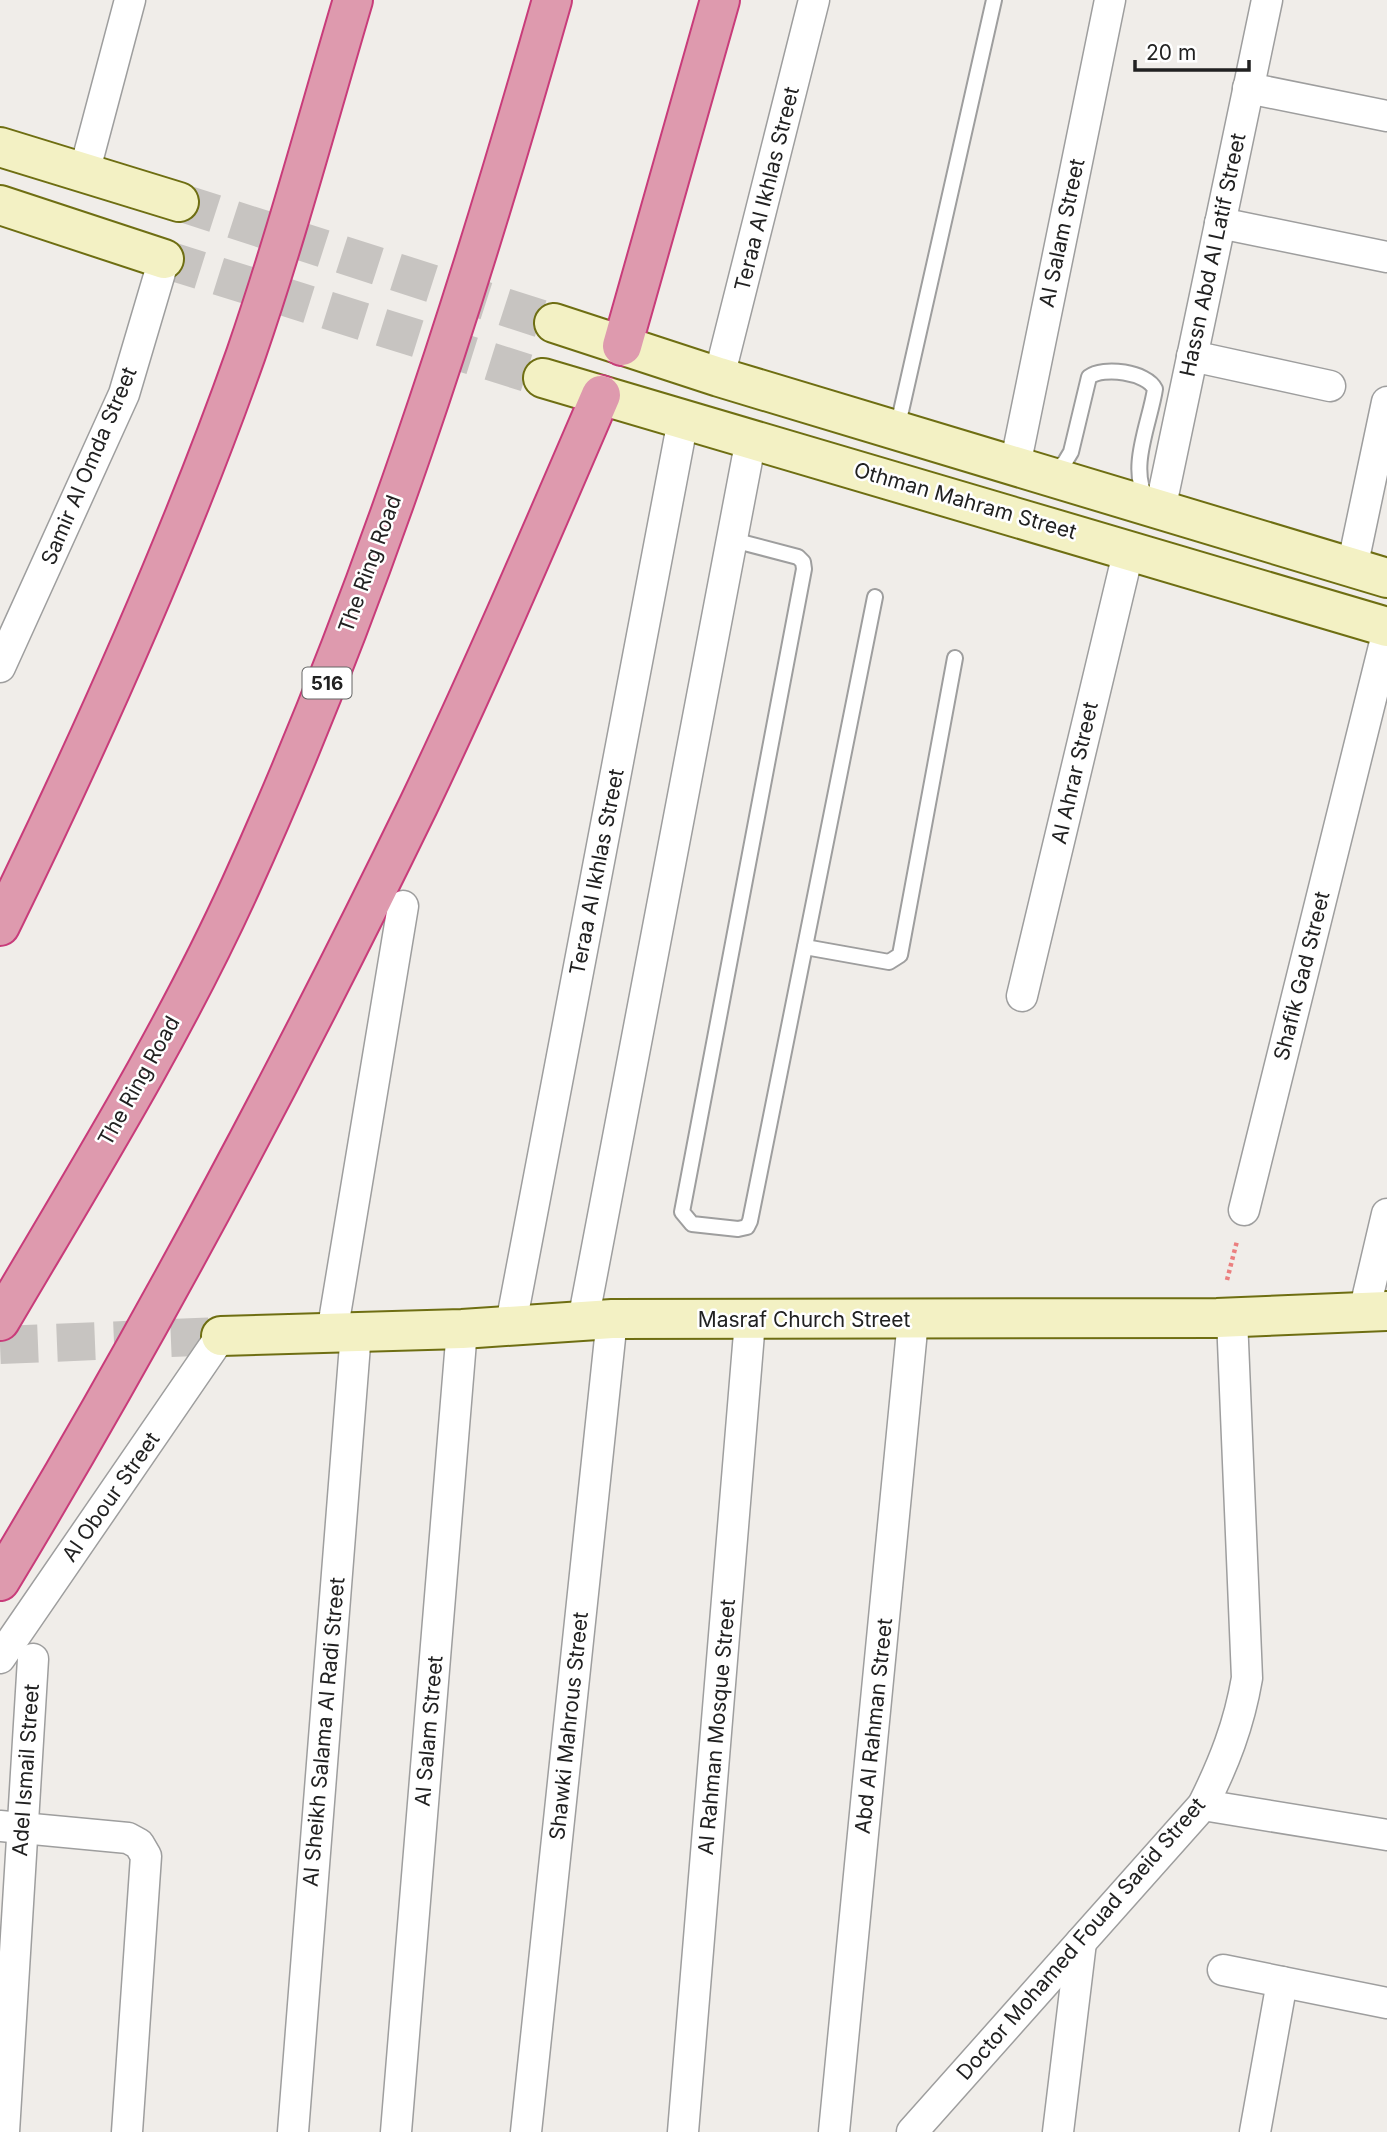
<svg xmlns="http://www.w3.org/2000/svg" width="1387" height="2132" font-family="Inter,sans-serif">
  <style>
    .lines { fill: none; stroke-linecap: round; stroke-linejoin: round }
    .secondary-tunnel { stroke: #c7c4c1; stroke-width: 38; stroke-dasharray: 38 19; stroke-linecap: butt }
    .lane-casing { stroke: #9e9e9e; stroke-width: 18 }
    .street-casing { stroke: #9e9e9e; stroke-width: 33 }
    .secondary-casing { stroke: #6e6e12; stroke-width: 42 }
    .highway-casing { stroke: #c83c7a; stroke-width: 42 }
    .path { stroke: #eb7f7f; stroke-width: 4.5; stroke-dasharray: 3.5 3.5; stroke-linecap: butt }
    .lane { stroke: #fff; stroke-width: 14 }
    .street { stroke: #fff; stroke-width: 30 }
    .secondary { stroke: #f3f1c4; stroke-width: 38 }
    .highway { stroke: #de9aae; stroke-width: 38 }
    .labels { text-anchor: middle; stroke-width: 5; stroke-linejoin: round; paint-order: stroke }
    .shield { fill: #fff; stroke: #646464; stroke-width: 2 }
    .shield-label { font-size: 19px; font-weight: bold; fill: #212121 }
    .street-label { font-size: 21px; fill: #212121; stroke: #fff }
  </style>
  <rect width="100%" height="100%" fill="#f0ede9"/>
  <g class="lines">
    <g class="secondary-tunnel">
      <polyline points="179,202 554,323"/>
      <polyline points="164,259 543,378"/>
      <polyline points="0,1345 221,1336"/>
    </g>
    <g class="lane-casing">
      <g id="lane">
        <polyline points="897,429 994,0"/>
        <path d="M 1052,473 L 1065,462 L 1071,452 L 1089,377 C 1103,366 1147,372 1155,389 C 1150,423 1127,470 1148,501"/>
        <polyline points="733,540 798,557 803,562 804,569 682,1212 692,1224 738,1229 747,1227 750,1221 875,597"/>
        <polyline points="805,947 889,962 900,955 955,658"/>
      </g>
    </g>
    <g class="street-casing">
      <g id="street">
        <polyline points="1248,88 1387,116"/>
        <polyline points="84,173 130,0"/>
        <polyline points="1220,223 1387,257"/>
        <polyline points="1192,356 1330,386"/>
        <polyline points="719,377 814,0"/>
        <polyline points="1015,466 1110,0"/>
        <polyline points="1160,510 1267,0"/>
        <polyline points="1352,568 1387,402"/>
        <polyline points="0,667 124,394 164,259"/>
        <polyline points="1022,996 1129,549"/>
        <polyline points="1244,1210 1387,634"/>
        <polyline points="1364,1312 1387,1214"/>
        <polyline points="583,1321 751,439"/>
        <polyline points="511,1324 683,420"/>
        <polyline points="332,1333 403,906"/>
        <polyline points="0,1658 221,1336"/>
        <polyline points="1203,1805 1387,1835"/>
        <polyline points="0,1826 128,1838 139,1844 146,1856 127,2132"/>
        <polyline points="1223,1970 1387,2003"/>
        <polyline points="4,2132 33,1659"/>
        <polyline points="293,2132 356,1332"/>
        <polyline points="396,2132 462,1329"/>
        <polyline points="526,2132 612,1319"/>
        <polyline points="683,2132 750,1321"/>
        <polyline points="834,2132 913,1320"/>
        <path d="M 912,2132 L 1203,1805 C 1224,1763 1239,1725 1247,1678 L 1232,1318"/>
        <polyline points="1058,2132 1081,1942"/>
        <polyline points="1255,2132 1282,1982"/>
      </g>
    </g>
    <g class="secondary-casing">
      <g id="secondary">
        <polyline points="0,147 179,202"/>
        <polyline points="0,205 164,259"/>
        <polyline points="554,323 719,377 1387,578"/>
        <polyline points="543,378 1387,627"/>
        <polyline points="221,1336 462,1329 612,1319 1217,1318 1387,1311"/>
      </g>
    </g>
    <g class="highway-casing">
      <g id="highway">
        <polyline points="622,346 720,0"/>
        <path d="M 0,926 C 91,740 177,549 246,354 C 286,238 318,118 353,0"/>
        <path d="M 0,1321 C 84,1178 172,1037 241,885 C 370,601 467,300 552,0"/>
        <path d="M 0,1581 C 152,1329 290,1069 419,804 C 483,670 542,532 601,395"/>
      </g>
    </g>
    <polyline class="path" points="1227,1280 1237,1241"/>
    <use href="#lane" class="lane"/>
    <use href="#street" class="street"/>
    <use href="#secondary" class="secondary"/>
    <use href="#highway" class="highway"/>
  </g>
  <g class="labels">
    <rect class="shield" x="302.5" y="667.5" width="49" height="31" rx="5"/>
    <g class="shield-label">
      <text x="327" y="690">516</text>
    </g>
    <g class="street-label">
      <text transform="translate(767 189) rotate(-76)" y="7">Teraa Al Ikhlas Street</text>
      <text transform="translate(1062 233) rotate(-78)" y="7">Al Salam Street</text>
      <text transform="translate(1213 255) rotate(-78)" y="7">Hassn Abd Al Latif Street</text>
      <text transform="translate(89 466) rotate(-67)" y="7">Samir Al Omda Street</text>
      <text transform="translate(965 501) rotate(16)" y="7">Othman Mahram Street</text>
      <text transform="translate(370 564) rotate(-70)" y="7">The Ring Road</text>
      <text transform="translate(1075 773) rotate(-77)" y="7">Al Ahrar Street</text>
      <text transform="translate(597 872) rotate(-79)" y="7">Teraa Al Ikhlas Street</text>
      <text transform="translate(1302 976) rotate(-76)" y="7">Shafik Gad Street</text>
      <text transform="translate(139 1081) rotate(-61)" y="7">The Ring Road</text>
      <text x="804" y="1327">Masraf Church Street</text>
      <text transform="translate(111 1497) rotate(-55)" y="7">Al Obour Street</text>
      <text transform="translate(569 1726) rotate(-84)" y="7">Shawki Mahrous Street</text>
      <text transform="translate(874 1726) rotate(-84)" y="7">Abd Al Rahman Street</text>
      <text transform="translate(717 1727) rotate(-85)" y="7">Al Rahman Mosque Street</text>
      <text transform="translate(429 1731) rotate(-85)" y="7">Al Salam Street</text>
      <text transform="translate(324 1732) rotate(-85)" y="7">Al Sheikh Salama Al Radi Street</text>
      <text transform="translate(26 1770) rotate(-86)" y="7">Adel Ismail Street</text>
      <text transform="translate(1081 1939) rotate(-49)" y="7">Doctor Mohamed Fouad Saeid Street</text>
    </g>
  </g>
  <path d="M1135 60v10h114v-10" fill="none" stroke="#212121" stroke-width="3.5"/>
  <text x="1146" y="60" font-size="21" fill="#212121" stroke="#ffffff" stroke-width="5" paint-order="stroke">20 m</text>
</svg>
